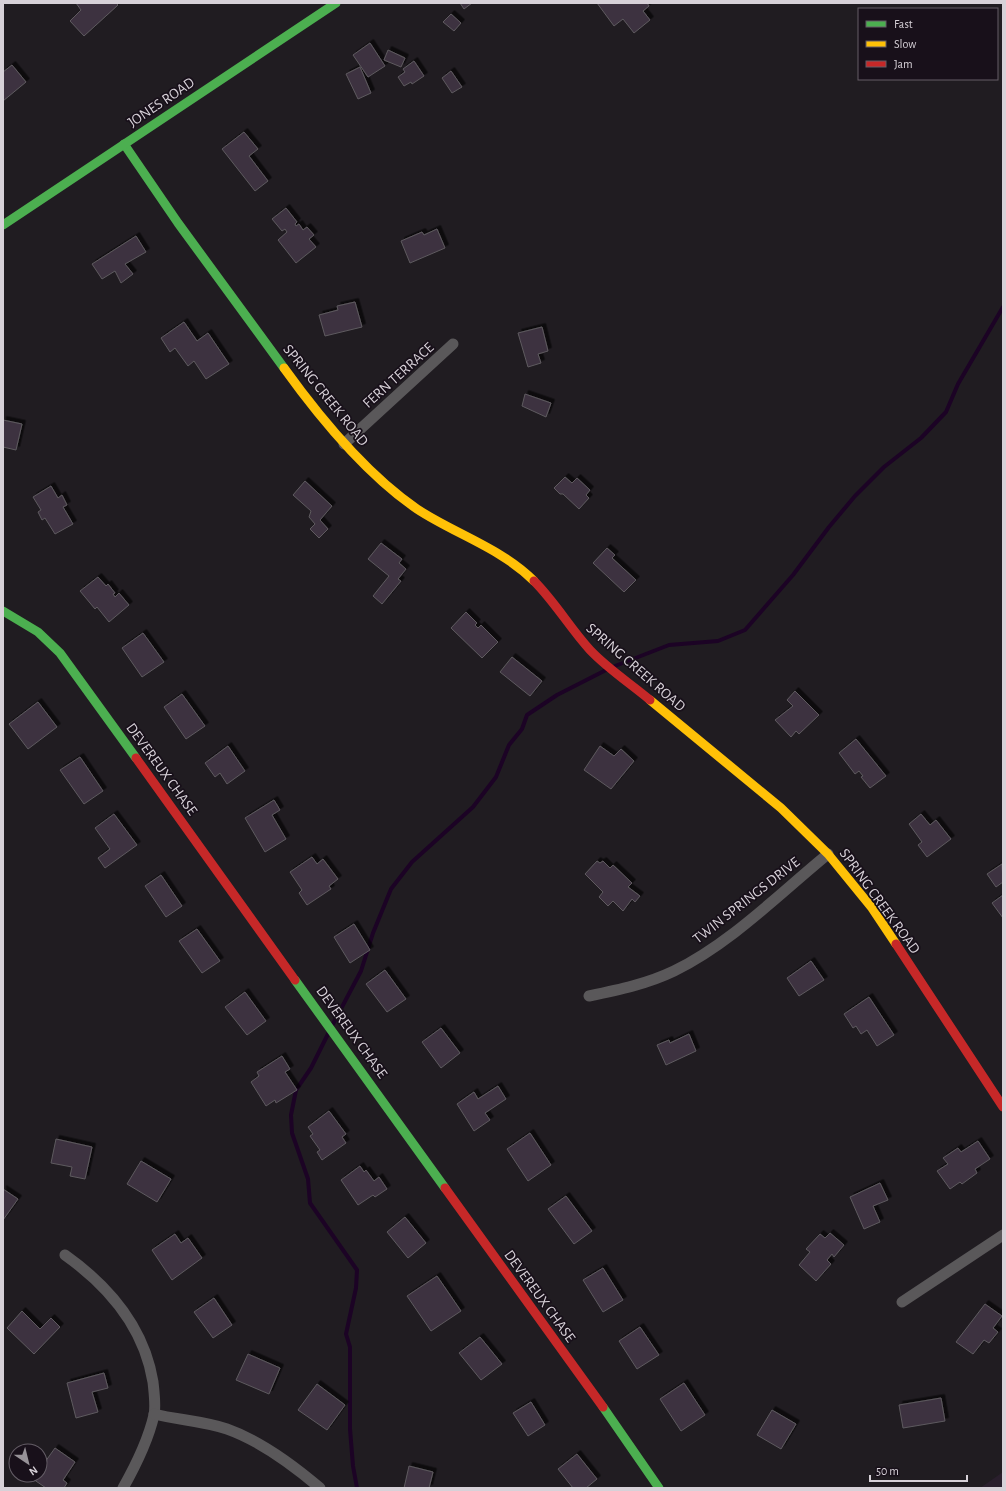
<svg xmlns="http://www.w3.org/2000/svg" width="1006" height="1491" font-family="'Alegreya Sans',sans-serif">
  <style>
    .built { fill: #2a1f2d }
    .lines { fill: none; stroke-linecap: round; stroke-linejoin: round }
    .stream { stroke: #1c0325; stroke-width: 4 }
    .building { fill: #3d3340; stroke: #5e5a5f; filter: url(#shadow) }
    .street { stroke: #5a585a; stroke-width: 11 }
    .fast { stroke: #4caf50; stroke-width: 9 }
    .slow { stroke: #ffc107; stroke-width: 9 }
    .jam { stroke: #c62828; stroke-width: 9 }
    .labels { text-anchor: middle; stroke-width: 3.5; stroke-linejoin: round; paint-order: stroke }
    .street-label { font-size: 15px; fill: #d7d1d8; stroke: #18101a }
  </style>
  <defs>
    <filter id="shadow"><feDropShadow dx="3.5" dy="-3.5" stdDeviation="0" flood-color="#0009"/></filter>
  </defs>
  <rect width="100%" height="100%" fill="#201c21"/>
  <polygon class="built" points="1003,1472 1003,1488 980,1488"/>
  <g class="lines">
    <g class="stream">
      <polyline points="615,666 669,645 718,641 745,630 793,575 829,527 855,496 884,467 921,438 946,412 958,384 1003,307"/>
      <polyline points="333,1024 361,971 373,933 391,889 412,862 473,807 496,777 509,745 522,729 527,715 557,695 606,670"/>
      <polyline points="329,1032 311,1068 296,1090 291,1115 292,1133 308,1179 310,1203 357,1270 356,1288 346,1334 350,1347 350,1429 353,1466 357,1488"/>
    </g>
  </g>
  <g class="building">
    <polygon points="76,3 116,3 118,5 84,36 70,21 81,10"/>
    <polygon points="460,3 472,3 464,9"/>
    <polygon points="597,3 647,3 649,6 643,11 650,20 634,33 623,19 614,26"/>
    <polygon points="451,14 461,23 454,31 443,22"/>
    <polygon points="370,43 385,66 368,77 353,55"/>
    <polygon points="388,50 405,58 401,67 384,60"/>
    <polygon points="414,61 424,76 412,84 411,82 404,86 398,77 405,72 403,69"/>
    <polygon points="12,65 26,82 3,101 3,72"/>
    <polygon points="360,67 371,93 358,99 346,74"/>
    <polygon points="451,71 462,87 452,93 442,78"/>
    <polygon points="244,132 258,149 249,156 268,181 255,191 222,149"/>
    <polygon points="286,208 297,222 295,224 296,226 299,224 303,230 307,227 314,235 309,239 316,247 296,263 278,240 287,232 285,229 282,231 272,219"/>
    <polygon points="437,229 445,248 410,263 401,241 422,232 424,235"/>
    <polygon points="136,236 146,252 125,264 133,274 121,283 115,271 102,279 92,264"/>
    <polygon points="355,302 362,327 325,336 319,315 338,310 337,306"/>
    <polygon points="184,322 197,341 208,333 229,364 206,379 194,361 188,366 175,348 170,352 161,338"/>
    <polygon points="542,327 548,351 538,354 541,363 528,367 518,333"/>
    <polygon points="525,394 551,403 546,417 522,406"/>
    <polygon points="3,420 22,424 16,450 3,447"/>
    <polygon points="565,477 572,483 577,478 590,490 586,495 589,498 579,509 563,494 560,494 554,488"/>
    <polygon points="305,481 332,506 320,520 328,529 319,538 310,529 315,524 309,517 311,511 293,495"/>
    <polygon points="51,486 58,498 62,495 67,505 63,507 73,524 55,534 45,518 42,520 38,512 41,510 33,497"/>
    <polygon points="381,543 402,559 399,563 406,569 398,579 401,581 382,604 373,596 389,576 368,559"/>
    <polygon points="607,548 615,555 612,558 636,580 624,592 593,563"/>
    <polygon points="98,577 106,586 108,584 115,593 113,594 115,597 119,593 129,605 109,622 97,607 95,609 80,591"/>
    <polygon points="466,612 477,623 475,625 478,628 481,625 498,642 482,658 451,628"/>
    <polygon points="143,633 164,662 142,677 122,648"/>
    <polygon points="512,657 542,681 530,696 500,672"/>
    <polygon points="795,691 819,715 799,734 796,731 791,737 775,720 793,706 787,700"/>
    <polygon points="182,694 205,726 186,739 164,707"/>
    <polygon points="38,702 57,727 28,749 9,724"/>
    <polygon points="856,739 886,776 870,788 861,777 863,776 859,771 855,774 839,753"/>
    <polygon points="228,746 245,771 227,784 220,773 215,777 205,763"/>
    <polygon points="600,746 614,756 621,749 634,761 611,789 584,770"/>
    <polygon points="80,757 103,791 84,804 60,770"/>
    <polygon points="274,800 280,810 272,815 286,839 265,852 245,818"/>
    <polygon points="114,814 137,845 105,868 98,858 110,849 95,828"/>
    <polygon points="921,814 930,825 936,820 951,839 927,857 918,845 922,842 909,824"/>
    <polygon points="312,857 317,864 323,859 338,879 329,886 331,889 307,905 299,893 302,890 290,872"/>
    <polygon points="597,861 600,863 603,861 610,868 613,865 632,883 628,887 640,896 635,902 632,899 623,911 613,901 608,906 599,897 603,892 585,874"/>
    <polygon points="1002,864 1003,882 996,887 987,874"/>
    <polygon points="161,875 182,906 166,917 145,886"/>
    <polygon points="1003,895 1003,918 992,903"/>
    <polygon points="354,924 370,950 350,963 334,937"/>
    <polygon points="197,929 220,961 202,973 179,941"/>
    <polygon points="811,961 824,980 799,996 787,978"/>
    <polygon points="385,970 406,999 387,1012 366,984"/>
    <polygon points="245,992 266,1021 247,1035 225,1007"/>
    <polygon points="869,997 894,1035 877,1046 867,1030 861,1034 856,1026 853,1028 844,1014"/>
    <polygon points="441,1028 460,1053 441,1068 422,1042"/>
    <polygon points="689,1034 696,1051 666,1065 657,1045 669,1040 670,1043"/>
    <polygon points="282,1056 290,1069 285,1072 297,1090 276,1103 275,1100 266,1106 251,1082 259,1076 257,1072"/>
    <polygon points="498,1086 506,1099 485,1113 490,1120 474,1131 457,1104 474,1092 478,1099"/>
    <polygon points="329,1111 346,1134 342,1137 346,1143 322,1160 317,1152 320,1150 310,1136 313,1134 308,1127"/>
    <polygon points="530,1133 551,1165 528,1181 507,1149"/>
    <polygon points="56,1139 92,1147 85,1179 70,1176 72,1167 51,1163"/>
    <polygon points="978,1141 990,1159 975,1169 977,1173 962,1184 960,1182 950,1189 937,1171 948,1164 943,1158 958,1148 961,1152"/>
    <polygon points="141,1161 171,1179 157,1202 127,1184"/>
    <polygon points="360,1166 364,1172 366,1170 374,1181 379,1177 387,1189 375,1197 373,1195 358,1205 341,1180"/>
    <polygon points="880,1183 888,1200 873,1206 880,1222 864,1229 850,1197"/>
    <polygon points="3,1189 18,1199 3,1220"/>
    <polygon points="566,1196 592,1231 574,1244 548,1209"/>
    <polygon points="405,1217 426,1243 408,1258 387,1232"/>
    <polygon points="830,1233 844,1245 834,1257 832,1254 827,1260 831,1264 816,1281 799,1265 810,1252 806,1249 820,1234 825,1238"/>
    <polygon points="175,1234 181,1243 188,1238 202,1258 172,1280 152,1250"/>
    <polygon points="603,1268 623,1300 603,1312 583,1280"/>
    <polygon points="437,1276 461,1311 431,1331 407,1296"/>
    <polygon points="214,1298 232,1325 213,1338 194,1312"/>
    <polygon points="985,1304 1002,1316 993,1328 998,1332 989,1343 984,1340 973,1354 956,1342"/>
    <polygon points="22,1311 40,1329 51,1318 60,1327 34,1354 7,1328"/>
    <polygon points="640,1327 659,1355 637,1369 619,1341"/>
    <polygon points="480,1337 502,1364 481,1380 459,1353"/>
    <polygon points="248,1354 280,1368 269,1394 236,1380"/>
    <polygon points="104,1373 108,1388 92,1392 98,1412 76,1418 67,1383"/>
    <polygon points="684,1383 705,1415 681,1431 660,1399"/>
    <polygon points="317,1384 345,1405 327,1430 298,1410"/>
    <polygon points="941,1398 945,1421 903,1428 899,1405"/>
    <polygon points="531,1402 545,1425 528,1436 513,1413"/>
    <polygon points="772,1410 796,1424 781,1449 757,1435"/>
    <polygon points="55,1448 75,1462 63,1480 67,1483 64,1488 46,1488 33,1479 35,1475 40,1475 40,1469"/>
    <polygon points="577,1454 597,1479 586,1488 573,1488 558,1469"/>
    <polygon points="409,1466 433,1472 429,1488 404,1488"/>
  </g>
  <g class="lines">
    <g class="street">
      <polyline points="344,444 453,344"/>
      <path d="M 589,996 C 618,990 647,984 674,971 C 731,943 779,894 828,854"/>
      <path d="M 65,1255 C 110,1287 144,1327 153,1382 C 154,1392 156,1406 154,1415 C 148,1441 136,1465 123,1488"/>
      <polyline points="902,1302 1003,1235"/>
      <path d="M 154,1414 C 178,1420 203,1421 227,1429 C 261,1441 293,1465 320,1488"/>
    </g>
    <g class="fast">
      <polyline points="124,144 178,223 284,368"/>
      <polyline points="3,225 336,3"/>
      <polyline points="3,611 38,632 60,653 136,758"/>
      <polyline points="295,980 445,1188"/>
      <polyline points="603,1407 659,1488"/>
    </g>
    <g class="slow">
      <path d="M 284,368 C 320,418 366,474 417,509 C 455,534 501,548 534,581"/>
      <polyline points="650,700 781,808 828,854 872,908 896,944"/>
    </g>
    <g class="jam">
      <path d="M 534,581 C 555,602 570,628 590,650 C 608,669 631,684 650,700"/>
      <polyline points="136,758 295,980"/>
      <polyline points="896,944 1003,1107"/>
      <polyline points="445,1188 603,1407"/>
    </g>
  </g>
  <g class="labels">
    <g class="street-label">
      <text transform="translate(161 102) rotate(-34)" y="5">JONES ROAD</text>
      <text transform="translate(398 375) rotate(-42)" y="5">FERN TERRACE</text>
      <text transform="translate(326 395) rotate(51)" y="5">SPRING CREEK ROAD</text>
      <text transform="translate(636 667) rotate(41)" y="5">SPRING CREEK ROAD</text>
      <text transform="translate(162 769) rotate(54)" y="5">DEVEREUX CHASE</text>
      <text transform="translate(746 900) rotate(-38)" y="5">TWIN SPRINGS DRIVE</text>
      <text transform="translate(880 901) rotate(54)" y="5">SPRING CREEK ROAD</text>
      <text transform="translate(352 1032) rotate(54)" y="5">DEVEREUX CHASE</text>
      <text transform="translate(540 1296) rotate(54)" y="5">DEVEREUX CHASE</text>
    </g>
  </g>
  <rect width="1006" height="1491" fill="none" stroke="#d7d1d8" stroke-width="8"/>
  <rect x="858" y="8" width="140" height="72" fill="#18101a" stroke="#645d66"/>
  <rect x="866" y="21" width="20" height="6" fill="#4caf50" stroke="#645d66"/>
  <text x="894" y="28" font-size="12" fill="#d7d1d8">Fast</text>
  <rect x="866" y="41" width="20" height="6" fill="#ffc107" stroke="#645d66"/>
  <text x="894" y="48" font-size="12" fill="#d7d1d8">Slow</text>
  <rect x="866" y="61" width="20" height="6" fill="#c62828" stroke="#645d66"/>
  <text x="894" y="68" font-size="12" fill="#d7d1d8">Jam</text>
  <g transform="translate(28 1463) rotate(145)"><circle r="19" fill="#18101a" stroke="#645d66"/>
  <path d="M0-3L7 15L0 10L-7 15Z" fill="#979298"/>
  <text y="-6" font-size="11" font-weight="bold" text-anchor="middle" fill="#d7d1d8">N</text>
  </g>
  <path d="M870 1475v6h97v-6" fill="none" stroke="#d7d1d8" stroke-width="2"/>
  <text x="876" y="1475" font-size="12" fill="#d7d1d8" stroke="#18101a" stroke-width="3" paint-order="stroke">50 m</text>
</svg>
